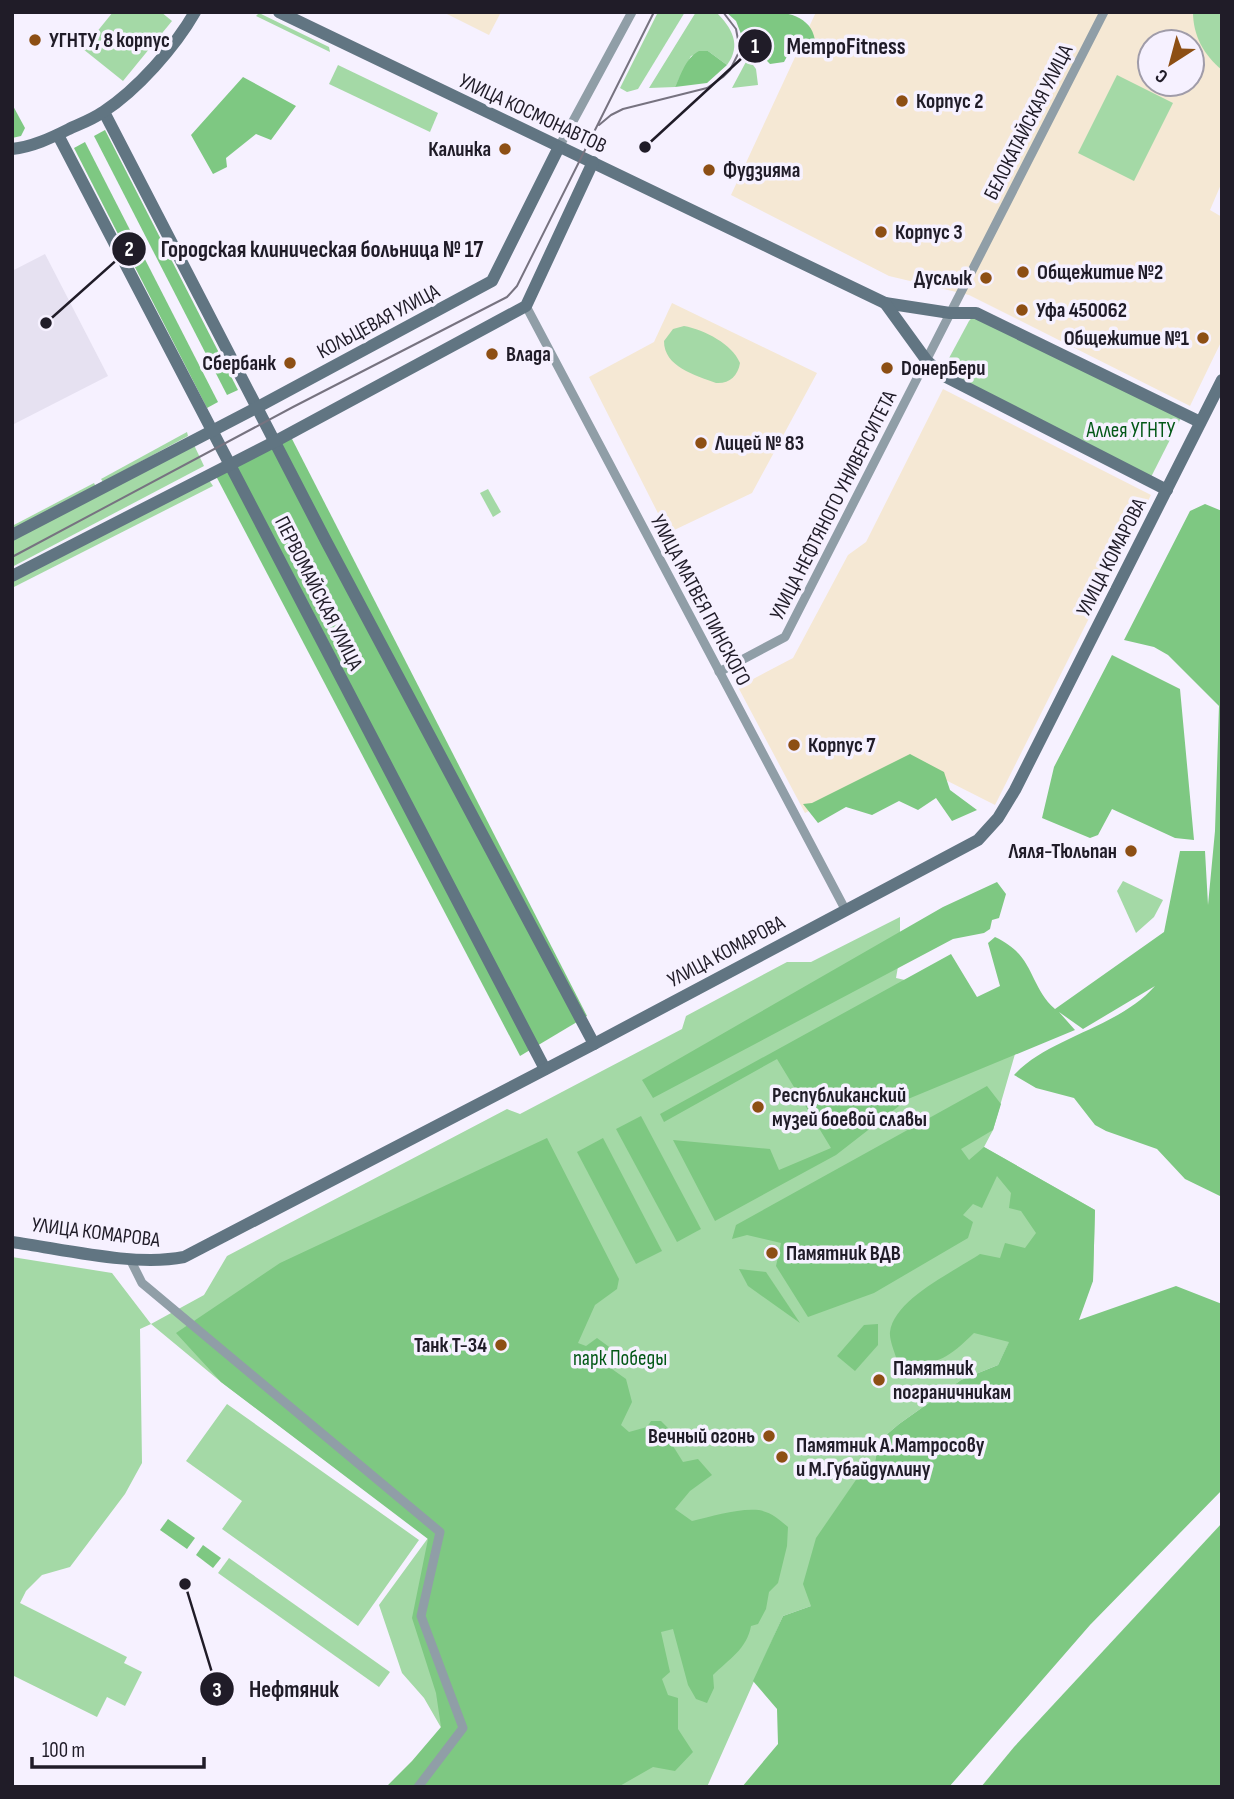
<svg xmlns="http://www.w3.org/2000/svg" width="1234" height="1799" font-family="'Sofia Sans Condensed',sans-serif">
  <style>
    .built { fill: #e6e1f1 }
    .education { fill: #f5e8d4; fill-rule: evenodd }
    .green { fill: #a4d9a6 }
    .forest { fill: #7ec882 }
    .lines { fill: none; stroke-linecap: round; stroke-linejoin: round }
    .street { stroke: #909ea7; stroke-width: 9 }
    .secondary { stroke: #617582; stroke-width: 12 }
    .tram { stroke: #777380; stroke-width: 2 }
    .poi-dot { fill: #8d4f14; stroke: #f6f1ff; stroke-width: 2.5 }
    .labels { text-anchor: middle; stroke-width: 7; stroke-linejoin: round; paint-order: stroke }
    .poi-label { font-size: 21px; font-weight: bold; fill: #201c28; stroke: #f6f1ff; text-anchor: start }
    .street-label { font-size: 21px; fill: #201c28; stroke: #f6f1ff }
    .park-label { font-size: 21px; fill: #035817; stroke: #f6f1ff }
    .leader { fill: none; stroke: #201c28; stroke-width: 2.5 }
    .callout-dot { fill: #201c28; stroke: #f6f1ff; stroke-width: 2.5 }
    .mark-label { font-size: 21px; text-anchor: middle; font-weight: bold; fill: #fff }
    .callout-label { font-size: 23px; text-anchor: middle; font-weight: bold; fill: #201c28; stroke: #f6f1ff; stroke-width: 7; stroke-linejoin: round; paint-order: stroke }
  </style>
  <rect width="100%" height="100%" fill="#f6f1ff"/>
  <polygon class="built" points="45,254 108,376 14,424 12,419 12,271"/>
  <g class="education">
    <polygon points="443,12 501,12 489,35"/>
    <path d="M 816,12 L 1222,12 L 1222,182 L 1210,210 L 1222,217 L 1222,340 L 1190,406 L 969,295 L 889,276 L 731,195 ZM 1150,42 L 1192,42 L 1192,84 L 1150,84 Z"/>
    <polygon points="672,303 817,373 752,493 668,533 589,377 654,342"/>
    <polygon points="943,389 1151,495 995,805 906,760 805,813 738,687 793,658 848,555 866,542"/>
  </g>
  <g class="green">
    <polygon points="113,12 161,12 172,21 123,81 83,49"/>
    <polygon points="658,12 685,12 638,89 627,92 620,88"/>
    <path d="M 696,12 L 716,12 C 732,28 742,45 727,65 L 708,51 L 691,56 L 675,87 L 649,88 Z"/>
    <path d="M 1193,12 L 1222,12 L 1222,70 C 1204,55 1193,36 1193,12 Z"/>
    <polygon points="259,13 329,47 330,52 256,16"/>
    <polygon points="748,58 756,69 758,85 732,88"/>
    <polygon points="338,65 438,113 430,132 329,84"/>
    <polygon points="1117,75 1173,103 1134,181 1078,153"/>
    <polygon points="976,313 1183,414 1149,481 941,373 969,321"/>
    <path d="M 684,326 C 705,330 732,344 740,363 C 738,376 729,384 716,383 C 695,375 664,367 664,341 L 673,329 Z"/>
    <polygon points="187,432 188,436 103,482 101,479"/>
    <polygon points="194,445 204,466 12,567 12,540"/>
    <polygon points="209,480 213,486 12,588 12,579"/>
    <polygon points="94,483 96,487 12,530 12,526"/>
    <polygon points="488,489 501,512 493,517 480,493"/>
    <polygon points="1123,881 1163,900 1154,917 1136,933 1117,891"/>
    <polygon points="900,917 900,955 896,978 936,987 1015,1054 993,1130 984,1147 1095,1210 1093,1281 1010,1341 998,1365 961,1380 899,1424 872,1447 876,1454 875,1462 860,1474 811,1606 783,1616 707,1787 391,1787 443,1731 424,1698 402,1673 379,1605 428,1538 221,1382 151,1324 140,1329 142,1463 125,1494 70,1567 42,1575 26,1591 20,1603 127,1657 124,1663 142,1672 125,1706 107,1697 97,1717 12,1675 12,1257 112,1273 151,1324 204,1295 227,1256 507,1109 520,1114 682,1029 686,1016 787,962 811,962"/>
    <polygon points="227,1404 419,1540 358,1626 222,1529 242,1501 186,1461"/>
    <polygon points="229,1558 390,1672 379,1687 218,1573"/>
  </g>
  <g class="forest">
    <path d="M 726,12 C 754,12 809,3 815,40 L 804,46 L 799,44 L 790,51 L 784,62 L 770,64 L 741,34 L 736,21 Z"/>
    <path d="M 699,51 L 708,51 L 727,65 L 707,83 L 675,87 C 682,73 685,59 699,51 Z"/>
    <polygon points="243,77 296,106 271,140 256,134 226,158 227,167 213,174 191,135"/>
    <polygon points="12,104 25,128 21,136 12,138"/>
    <polygon points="105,130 238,390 227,395 94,136"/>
    <polygon points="85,142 218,402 207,408 74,148"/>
    <polygon points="291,437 587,1016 520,1056 216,476"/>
    <path d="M 1205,504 L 1222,511 L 1222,1197 L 1185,1179 L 1157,1149 L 1106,1131 L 1095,1125 L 1074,1098 L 1036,1088 L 1014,1075 C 1049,1037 1118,1028 1155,986 L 1083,1029 L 1059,1012 L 1075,1030 L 908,1099 L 836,1155 L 715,1221 L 673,1140 L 770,1149 L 779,1170 L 831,1148 L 777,1059 L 664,1122 L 660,1114 L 951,954 L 977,997 L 1000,986 L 988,943 L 995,937 C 1036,956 1028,985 1055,1009 L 1164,932 L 1180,851 L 1205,851 L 1208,905 L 1215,831 L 1219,706 L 1168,655 L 1154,647 L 1124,640 L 1190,511 Z"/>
    <polygon points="1112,655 1180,689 1194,840 1175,838 1112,809 1098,835 1090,838 1042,818 1054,767"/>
    <polygon points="910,754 944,772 950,790 977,810 952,821 936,798 918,810 899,801 872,815 846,807 818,823 803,804 812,803"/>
    <polygon points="997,882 1006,894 999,918 992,920 990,929 984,933 953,939 653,1098 642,1080 943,907"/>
    <path d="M 987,1086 L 1001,1104 L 993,1130 L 961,1149 L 969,1160 L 984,1147 L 1095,1210 L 1093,1281 L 1079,1320 L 1176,1286 L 1222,1304 L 1222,1490 L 1090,1625 L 949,1787 L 742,1787 L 778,1744 L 777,1709 L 753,1681 L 783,1616 L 811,1606 L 803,1584 L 816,1538 L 860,1474 L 875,1462 L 876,1454 L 872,1447 L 899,1424 L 961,1380 L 998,1365 L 1009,1342 L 974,1333 C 946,1360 938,1365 898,1364 C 896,1355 889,1341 890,1332 C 894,1299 955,1271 980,1254 L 1000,1258 L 1005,1243 L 1025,1248 L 1036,1233 L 1021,1211 L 1009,1208 L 1011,1193 L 997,1176 L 982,1208 L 973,1204 L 963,1215 L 973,1222 L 968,1238 L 874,1293 L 808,1317 L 776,1266 L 781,1243 L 747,1235 L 732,1239 L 736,1225 Z"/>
    <polygon points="641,1116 701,1229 677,1242 616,1129"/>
    <path d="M 547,1138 L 619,1279 L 617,1289 L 595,1305 L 578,1343 L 586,1346 L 597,1338 L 616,1352 L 618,1360 L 612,1369 L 626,1379 L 632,1402 L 621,1425 L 629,1432 L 647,1427 L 651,1421 L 661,1421 L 675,1435 L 673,1446 L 683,1462 L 698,1459 L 712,1475 L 690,1491 L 675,1509 L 692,1521 C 713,1516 738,1508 759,1510 C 771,1512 780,1520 788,1527 L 787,1546 L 778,1583 L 769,1592 L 766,1609 L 758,1624 L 751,1626 C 747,1649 728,1660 713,1675 L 714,1688 L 707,1703 L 696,1699 L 688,1685 L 673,1629 L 661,1632 L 670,1672 L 662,1679 L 668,1695 L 678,1698 L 678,1729 L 693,1752 L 675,1771 L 653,1767 L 618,1787 L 386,1787 L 412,1761 L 441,1727 L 436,1693 L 412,1618 L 428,1539 L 221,1382 L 176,1333 L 280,1263 Z"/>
    <polygon points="603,1138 662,1251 636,1264 577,1152"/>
    <polygon points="739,1269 766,1272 800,1323 748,1286"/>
    <polygon points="878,1324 878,1345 855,1371 837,1356 864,1325"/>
    <polygon points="168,1519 195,1538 187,1549 160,1530"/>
    <polygon points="1222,1523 1222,1787 981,1787 1014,1747"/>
    <polygon points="203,1545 221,1558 213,1568 196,1555"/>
  </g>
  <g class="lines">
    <g class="street">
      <polyline points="559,147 632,12"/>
      <polyline points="526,306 845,909"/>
      <polyline points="719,672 785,637 1104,12"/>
      <polyline points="130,1259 142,1283 440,1532 421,1616 463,1728 418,1787"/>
    </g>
    <g class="secondary">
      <polyline points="279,12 885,303 950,313 976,313 1200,422"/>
      <polyline points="104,112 326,541 594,1044"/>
      <polyline points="58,135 545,1069"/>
      <path d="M 12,149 C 32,147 51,138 69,129 C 80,124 93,119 103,112 C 137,90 175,47 195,12"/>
      <polyline points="885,303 927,361 944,376 1167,490"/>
      <polyline points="12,535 256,408 492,281 559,147"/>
      <polyline points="12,576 274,442 526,306 593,162"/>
      <path d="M 12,1242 C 63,1249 135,1267 184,1257 L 594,1044 L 978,840 L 998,818 L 1015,790 L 1222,380"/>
    </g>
    <g class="tram">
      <polyline points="599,125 611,115 623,109 707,88 723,77 730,70 738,54 739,45 736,29 723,12"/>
      <polyline points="12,557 293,407 507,297 517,286 654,12"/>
    </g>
  </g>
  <g class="poi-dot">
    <circle cx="35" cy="40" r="7"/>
    <circle cx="902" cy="101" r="7"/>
    <circle cx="505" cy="149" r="7"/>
    <circle cx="709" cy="170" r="7"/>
    <circle cx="881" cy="232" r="7"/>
    <circle cx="1023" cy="272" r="7"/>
    <circle cx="986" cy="278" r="7"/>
    <circle cx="1022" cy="310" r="7"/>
    <circle cx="1203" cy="338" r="7"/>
    <circle cx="492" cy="354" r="7"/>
    <circle cx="290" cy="363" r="7"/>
    <circle cx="887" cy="368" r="7"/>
    <circle cx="701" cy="443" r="7"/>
    <circle cx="794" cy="745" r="7"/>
    <circle cx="1131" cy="851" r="7"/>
    <circle cx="758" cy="1107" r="7"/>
    <circle cx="772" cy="1253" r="7"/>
    <circle cx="501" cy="1345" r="7"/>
    <circle cx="879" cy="1380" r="7"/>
    <circle cx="769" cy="1436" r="7"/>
    <circle cx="782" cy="1457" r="7"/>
  </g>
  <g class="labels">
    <g class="poi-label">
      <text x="49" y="47">УГНТУ, 8 корпус</text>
      <text x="916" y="108">Корпус 2</text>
      <text x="491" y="156" text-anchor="end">Калинка</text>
      <text x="723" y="177">Фудзияма</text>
      <text x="895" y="239">Корпус 3</text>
      <text x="1037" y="279">Общежитие №2</text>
      <text x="972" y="285" text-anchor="end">Дуслык</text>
      <text x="1036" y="317">Уфа 450062</text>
      <text x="1189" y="345" text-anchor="end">Общежитие №1</text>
      <text x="506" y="361">Влада</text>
      <text x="276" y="370" text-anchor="end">Сбербанк</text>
      <text x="901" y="375">DонерБери</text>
      <text x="715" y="450">Лицей № 83</text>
      <text x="808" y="752">Корпус 7</text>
      <text x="1117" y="858" text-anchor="end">Ляля-Тюльпан</text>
      <text x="772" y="1102">Республиканский<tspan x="772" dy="24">музей боевой славы</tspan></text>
      <text x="786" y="1260">Памятник ВДВ</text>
      <text x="487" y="1352" text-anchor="end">Танк Т-34</text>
      <text x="893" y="1375">Памятник<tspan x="893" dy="24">пограничникам</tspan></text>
      <text x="755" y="1443" text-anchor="end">Вечный огонь</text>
      <text x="796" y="1452">Памятник А.Матросову<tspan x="796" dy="24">и М.Губайдуллину</tspan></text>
    </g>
    <g class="street-label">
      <text transform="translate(533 113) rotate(25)" y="7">УЛИЦА КОСМОНАВТОВ</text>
      <text transform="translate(1028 122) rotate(-63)" y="7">БЕЛОКАТАЙСКАЯ УЛИЦА</text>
      <text transform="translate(378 321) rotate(-28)" y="7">КОЛЬЦЕВАЯ УЛИЦА</text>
      <text transform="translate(833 505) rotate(-63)" y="7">УЛИЦА НЕФТЯНОГО УНИВЕРСИТЕТА</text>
      <text transform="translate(1111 557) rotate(-63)" y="7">УЛИЦА КОМАРОВА</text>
      <text transform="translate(319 593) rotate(63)" y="7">ПЕРВОМАЙСКАЯ УЛИЦА</text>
      <text transform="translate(701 600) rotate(62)" y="7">УЛИЦА МАТВЕЯ ПИНСКОГО</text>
      <text transform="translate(726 951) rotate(-28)" y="7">УЛИЦА КОМАРОВА</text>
      <text transform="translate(96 1232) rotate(7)" y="7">УЛИЦА КОМАРОВА</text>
    </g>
    <g class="park-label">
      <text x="1131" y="437">Аллея УГНТУ</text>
      <text x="620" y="1365">парк Победы</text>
    </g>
  </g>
  <path class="leader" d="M645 147L755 46M46 323L129 249M185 1584L217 1689"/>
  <g class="callout-dot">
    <circle cx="645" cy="147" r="7"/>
    <circle cx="46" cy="323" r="7"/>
    <circle cx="185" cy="1584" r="7"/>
    <circle cx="755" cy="46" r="18"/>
    <circle cx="129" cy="249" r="18"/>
    <circle cx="217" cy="1689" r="18"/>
  </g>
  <g class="mark-label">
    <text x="755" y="53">1</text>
    <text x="129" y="256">2</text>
    <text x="217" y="1697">3</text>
  </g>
  <g class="callout-label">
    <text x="846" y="54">МетроFitness</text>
    <text x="322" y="257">Городская клиническая больница № 17</text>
    <text x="294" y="1697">Нефтяник</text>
  </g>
  <rect width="1234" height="1799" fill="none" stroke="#201c28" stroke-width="28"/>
  <g transform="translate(1171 63) rotate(216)"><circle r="33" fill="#f6f1ff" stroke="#a09ca9" stroke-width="2"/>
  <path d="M0-5L12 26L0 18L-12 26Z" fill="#8d4f14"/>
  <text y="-10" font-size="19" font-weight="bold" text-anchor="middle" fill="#201c28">С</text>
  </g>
  <path d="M32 1757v10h172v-10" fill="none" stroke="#201c28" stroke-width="3.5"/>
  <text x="42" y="1757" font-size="21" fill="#201c28" stroke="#f6f1ff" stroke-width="5" paint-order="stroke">100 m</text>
</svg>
